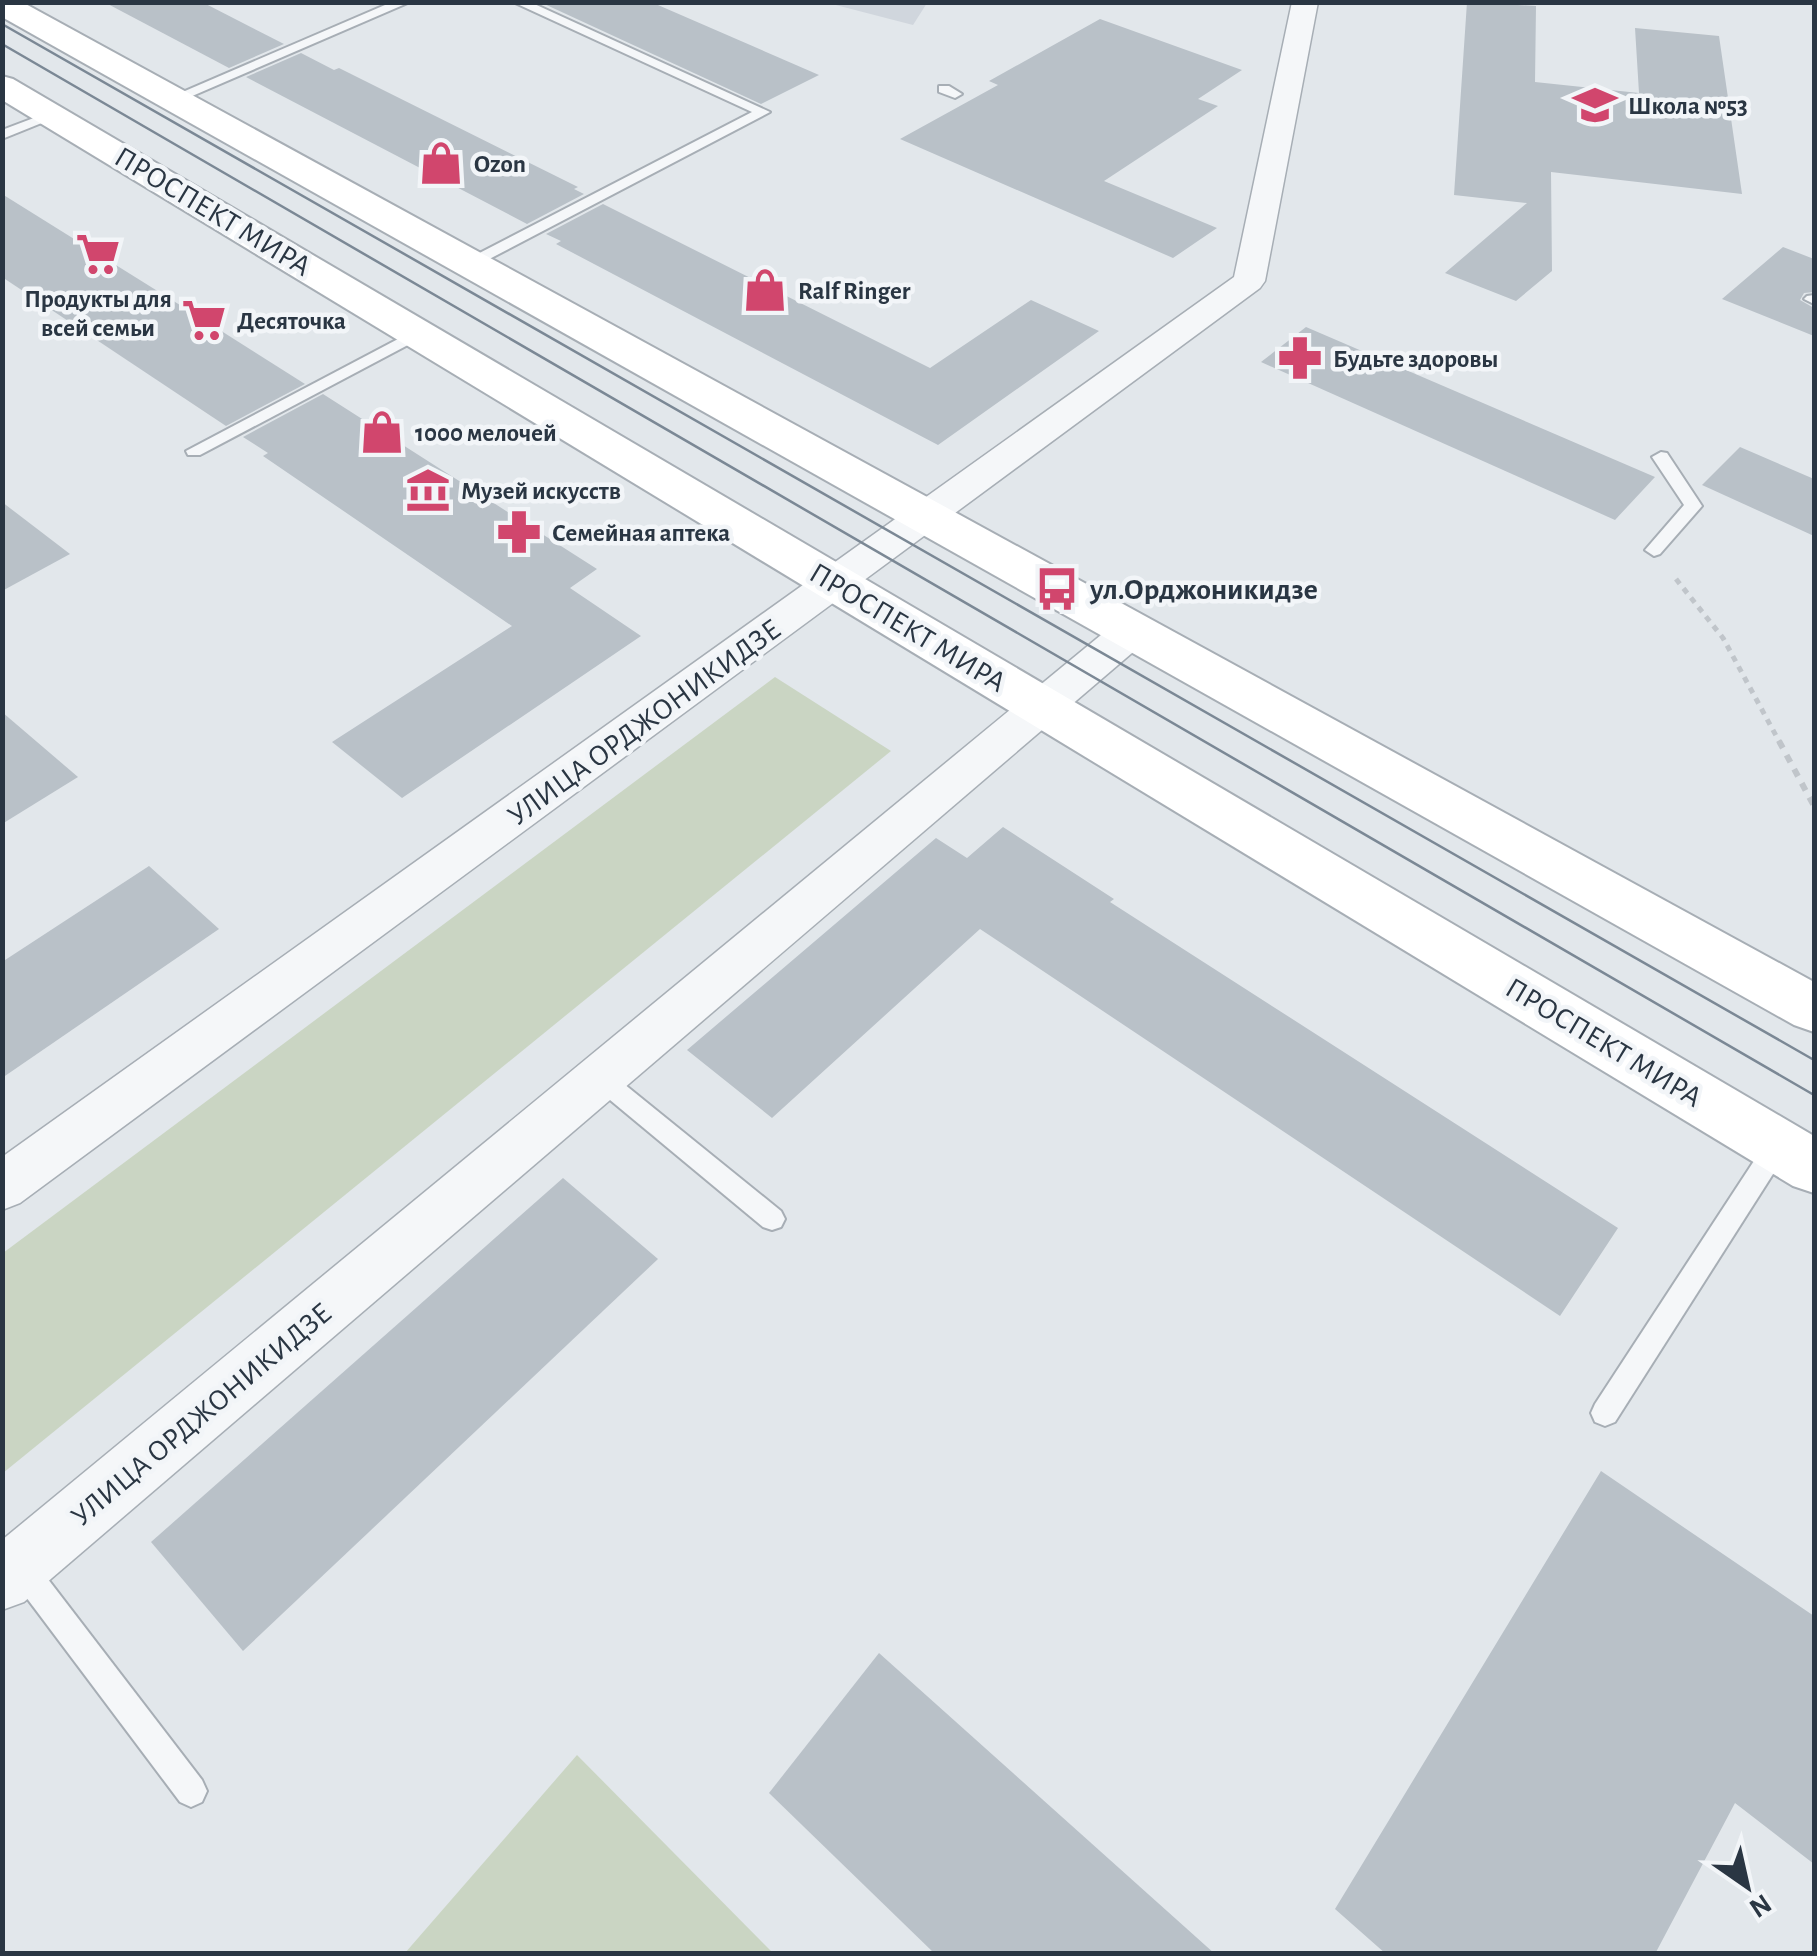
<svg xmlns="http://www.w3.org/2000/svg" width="1817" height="1956" font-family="'Alegreya Sans',sans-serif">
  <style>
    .built { fill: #d0d6dd }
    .green { fill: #cad5c3 }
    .building { fill: #b9c1c8 }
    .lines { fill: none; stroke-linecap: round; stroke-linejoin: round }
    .service-casing { stroke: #a7aeb5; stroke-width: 4 }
    .minor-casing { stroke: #a7aeb5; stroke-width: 3 }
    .secondary-casing { stroke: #a7aeb5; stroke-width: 4 }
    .path-far1 { stroke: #c0c5ca; stroke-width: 5; stroke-dasharray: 6 6; stroke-linecap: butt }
    .path { stroke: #c0c5ca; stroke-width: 6; stroke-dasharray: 8 8; stroke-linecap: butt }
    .service { fill: #f5f7f9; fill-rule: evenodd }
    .minor { fill: #f5f7f9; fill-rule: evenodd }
    .secondary { fill: #fff; fill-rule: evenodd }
    .tram { stroke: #7b8895; stroke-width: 2.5 }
    .labels { text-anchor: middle; stroke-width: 9; stroke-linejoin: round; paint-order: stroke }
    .far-poi-label { font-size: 25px; font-weight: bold; fill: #2a3643; stroke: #f2f5f8; text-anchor: start }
    .street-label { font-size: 30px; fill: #2a3643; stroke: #f2f5f8 }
    .poi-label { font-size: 30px; font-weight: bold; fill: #2a3643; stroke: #f2f5f8; text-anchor: start }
  </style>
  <rect width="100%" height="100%" fill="#e2e7eb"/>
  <polygon class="built" points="828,3 927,3 913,25"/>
  <g class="green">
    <polygon points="775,677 891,751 3,1473 3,1253"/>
    <polygon points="577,1755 773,1953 405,1953"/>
  </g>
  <g class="building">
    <polygon points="104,2 202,2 284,44 229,68"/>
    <polygon points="540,2 651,2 819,75 761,104"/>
    <polygon points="1467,2 1536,6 1535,82 1639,93 1635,28 1719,36 1742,194 1551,172 1552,271 1516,301 1445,273 1527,203 1454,195"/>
    <polygon points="1100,19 1242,70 1198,99 1218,106 1104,181 1217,228 1173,258 900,139 998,85 989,81"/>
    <polygon points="301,53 334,70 339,68 578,187 574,189 584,194 527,224 246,77"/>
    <polygon points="2,194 204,320 305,384 226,426 2,277"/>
    <polygon points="603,204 930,368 1031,300 1099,331 938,445 556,244 561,241 546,234"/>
    <polygon points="1783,247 1814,259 1814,292 1804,293 1800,300 1814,308 1814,336 1722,299"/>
    <polygon points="1306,327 1655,477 1615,520 1261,362"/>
    <polygon points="323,394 597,569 570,588 641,636 402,798 332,742 512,626 263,456 268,453 243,437"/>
    <polygon points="1740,447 1814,479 1814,536 1702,485"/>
    <polygon points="2,502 70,554 2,591"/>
    <polygon points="2,712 78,777 2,824"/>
    <polygon points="1003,827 1114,899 1110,902 1618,1228 1560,1316 980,929 772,1118 687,1050 936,838 967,858"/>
    <polygon points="149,866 219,929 2,1078 2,962"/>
    <polygon points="563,1178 658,1259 243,1651 151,1542"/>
    <polygon points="1601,1471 1814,1616 1814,1864 1735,1803 1655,1954 1386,1954 1335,1909"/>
    <polygon points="879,1653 1215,1954 935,1954 769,1793"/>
  </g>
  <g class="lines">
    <g class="service-casing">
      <g id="service">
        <polygon points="392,2 410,2 176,103 164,100"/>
        <polygon points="513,2 530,2 770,112 476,266 466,266 466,260 752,112"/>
        <polygon points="939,86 949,86 962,94 955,98 939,92"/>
        <polygon points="47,113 59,116 2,139 2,130"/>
        <polygon points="1814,295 1814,304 1804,299 1807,296"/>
        <polygon points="417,329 423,331 423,337 200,455 188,455 186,451"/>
        <polygon points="1661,452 1667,453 1702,506 1660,554 1654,556 1645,550 1684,505 1652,457"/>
        <polygon points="600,1068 608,1071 781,1211 785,1219 781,1227 772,1230 763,1227 592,1085 588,1078 592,1071"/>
        <polygon points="1778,1134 1787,1138 1790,1145 1787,1152 1615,1422 1605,1426 1595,1422 1591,1413 1595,1404 1769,1138"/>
        <polygon points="21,1553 31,1557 202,1780 207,1791 202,1802 191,1807 180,1802 11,1577 7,1567 11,1557"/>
      </g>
    </g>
    <g class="minor-casing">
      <g id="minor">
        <polygon points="1292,2 1318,2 1265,281 1260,288 20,1203 2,1210 2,1157 1234,277"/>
        <polygon points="1132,617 1146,621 1152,631 1146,641 24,1602 2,1610 2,1540 1118,621"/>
      </g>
    </g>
    <g class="secondary-casing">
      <g id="secondary">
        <polygon points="2,2 22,2 1814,982 1814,1032 1794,1025 2,17"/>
        <polygon points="2,76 13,79 1814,1136 1814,1193 1793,1186 2,100"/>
      </g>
    </g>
    <polyline class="path-far1" points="1676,579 1723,638 1780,743"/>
    <polyline class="path" points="1779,741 1814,806"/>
    <use href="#service" class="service"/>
    <use href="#minor" class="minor"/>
    <use href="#secondary" class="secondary"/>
    <g class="tram">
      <polyline points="2,24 1814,1060"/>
      <polyline points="2,44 1814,1095"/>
    </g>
  </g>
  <defs>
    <g id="school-bare" transform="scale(3.45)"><path d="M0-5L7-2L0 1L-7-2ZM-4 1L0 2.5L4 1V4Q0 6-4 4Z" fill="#d1466d" stroke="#f2f5f8" stroke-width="2.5" paint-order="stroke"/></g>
    <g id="shop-bare" transform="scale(3.45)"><path d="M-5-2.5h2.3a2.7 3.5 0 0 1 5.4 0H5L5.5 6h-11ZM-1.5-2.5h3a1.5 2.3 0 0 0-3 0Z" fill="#d1466d" stroke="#f2f5f8" stroke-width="2.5" paint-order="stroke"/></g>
    <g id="supermarket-bare" transform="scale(3.45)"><path d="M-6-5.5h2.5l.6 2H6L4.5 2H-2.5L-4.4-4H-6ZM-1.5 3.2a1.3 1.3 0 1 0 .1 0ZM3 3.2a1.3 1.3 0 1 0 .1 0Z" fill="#d1466d" stroke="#f2f5f8" stroke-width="2.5" paint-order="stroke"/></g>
    <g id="pharmacy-bare" transform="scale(3.45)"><path d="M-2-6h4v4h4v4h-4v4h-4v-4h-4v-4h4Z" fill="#d1466d" stroke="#f2f5f8" stroke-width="2.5" paint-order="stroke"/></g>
    <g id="museum-bare" transform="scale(3.45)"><path d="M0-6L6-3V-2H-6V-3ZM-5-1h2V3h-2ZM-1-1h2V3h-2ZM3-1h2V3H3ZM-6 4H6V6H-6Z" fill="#d1466d" stroke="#f2f5f8" stroke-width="2.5" paint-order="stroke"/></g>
    <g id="bus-bare" transform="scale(3.45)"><path d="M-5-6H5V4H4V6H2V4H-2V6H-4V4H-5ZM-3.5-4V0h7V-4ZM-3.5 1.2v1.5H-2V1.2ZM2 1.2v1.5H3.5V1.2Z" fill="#d1466d" stroke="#f2f5f8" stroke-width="2.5" paint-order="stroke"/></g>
  </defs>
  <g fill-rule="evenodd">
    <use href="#school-bare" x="1595" y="105"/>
    <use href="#shop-bare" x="441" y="163"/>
    <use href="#supermarket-bare" x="98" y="254"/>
    <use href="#shop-bare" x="765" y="290"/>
    <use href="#supermarket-bare" x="204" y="320"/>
    <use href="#pharmacy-bare" x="1300" y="358"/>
    <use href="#shop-bare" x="382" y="432"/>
    <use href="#museum-bare" x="428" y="490"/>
    <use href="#pharmacy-bare" x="519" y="532"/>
    <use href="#bus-bare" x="1057" y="589"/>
  </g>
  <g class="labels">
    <g class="far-poi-label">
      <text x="1628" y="114">Школа №53</text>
      <text x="474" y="172">Ozon</text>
      <text x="798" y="299">Ralf Ringer</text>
      <text x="98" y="307" text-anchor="middle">Продукты для<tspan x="98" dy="29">всей семьи</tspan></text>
      <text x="237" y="329">Десяточка</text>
      <text x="1333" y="367">Будьте здоровы</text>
      <text x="415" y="441">1000 мелочей</text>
      <text x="461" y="499">Музей искусств</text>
      <text x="552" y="541">Семейная аптека</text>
    </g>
    <g class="street-label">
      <text transform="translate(213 211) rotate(31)" y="10">ПРОСПЕКТ МИРА</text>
      <text transform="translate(908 627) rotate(31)" y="10">ПРОСПЕКТ МИРА</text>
      <text transform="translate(644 722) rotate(-36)" y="10">УЛИЦА ОРДЖОНИКИДЗЕ</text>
      <text transform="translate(1604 1042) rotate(31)" y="10">ПРОСПЕКТ МИРА</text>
      <text transform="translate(201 1414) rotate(-40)" y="10">УЛИЦА ОРДЖОНИКИДЗЕ</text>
    </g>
    <g class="poi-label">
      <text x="1090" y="599">ул.Орджоникидзе</text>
    </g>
  </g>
  <rect width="1817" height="1956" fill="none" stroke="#2a3643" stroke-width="10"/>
  <g transform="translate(1747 1886) rotate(146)" stroke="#f2f5f8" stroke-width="8" paint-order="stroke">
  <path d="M0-8L18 38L0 25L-18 38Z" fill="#2a3643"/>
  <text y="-15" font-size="28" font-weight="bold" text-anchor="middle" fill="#2a3643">N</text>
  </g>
</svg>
